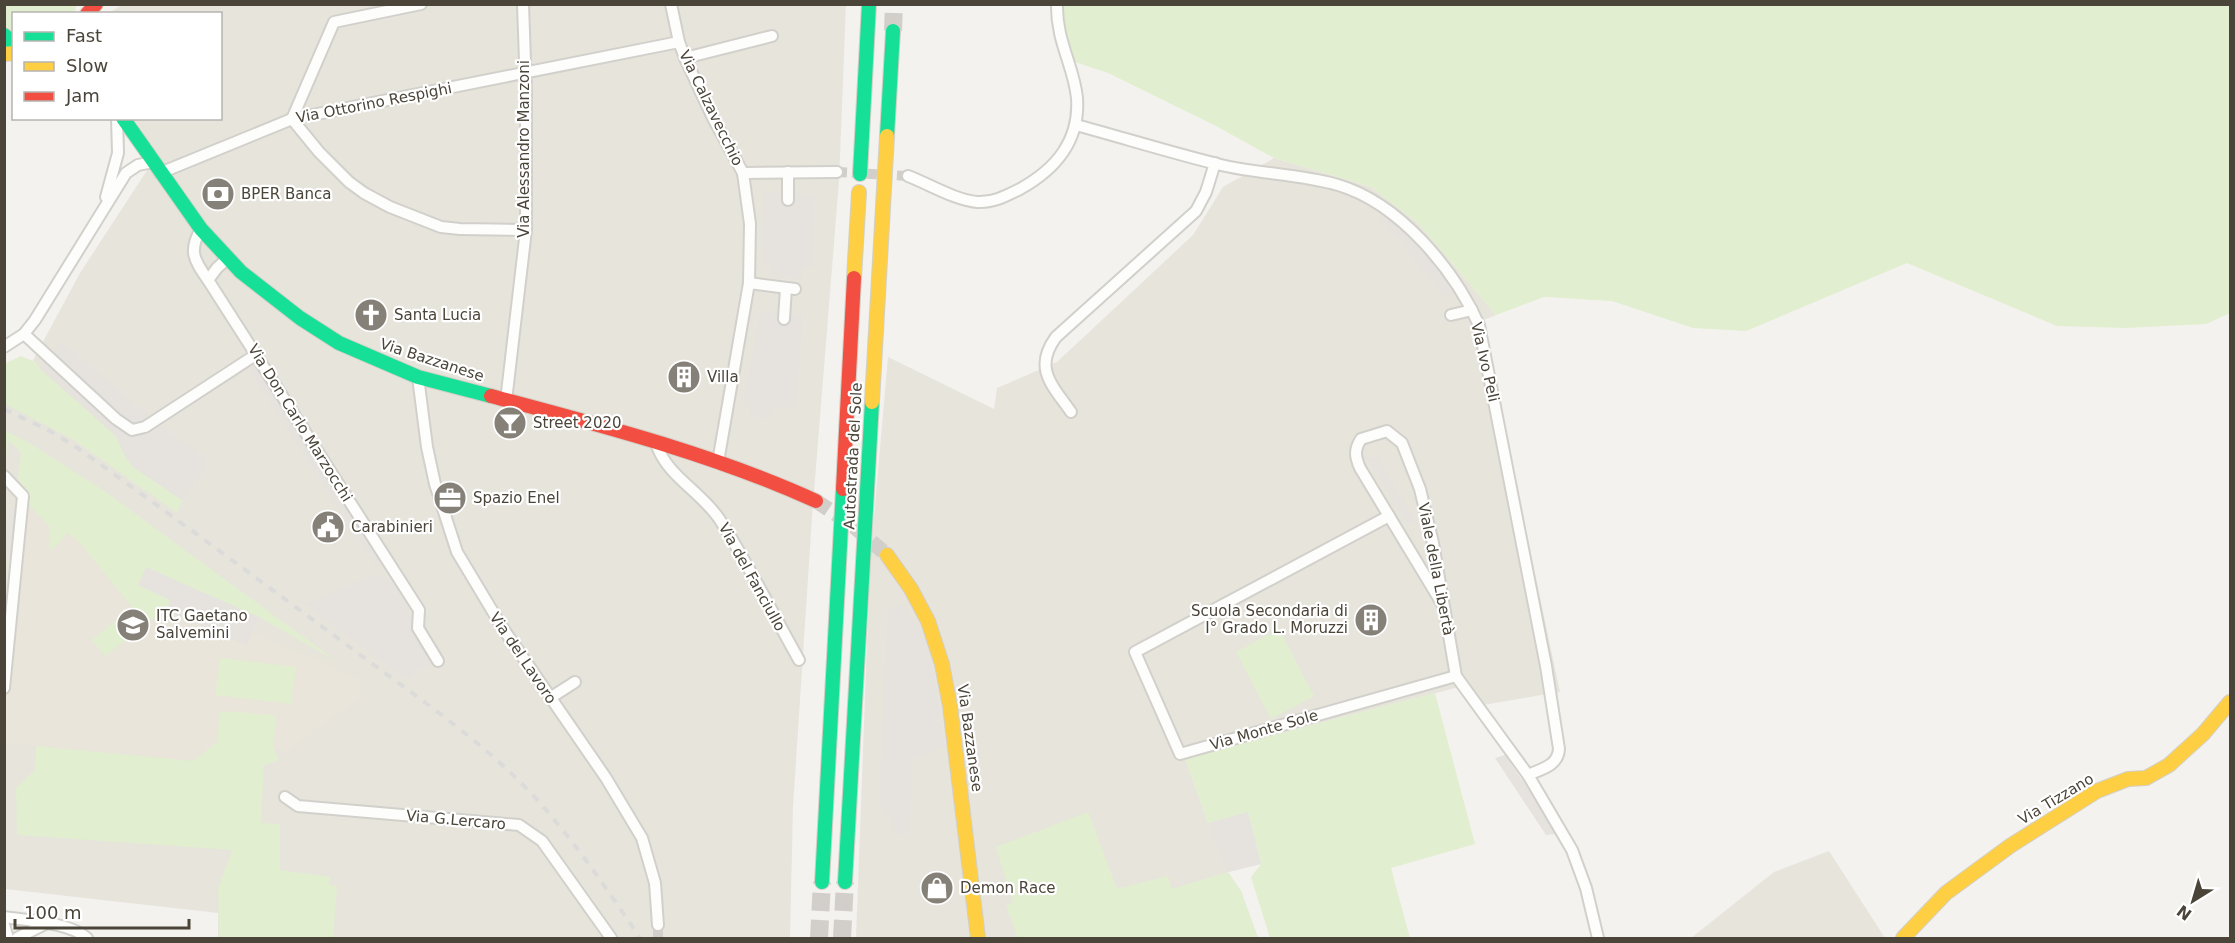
<svg xmlns="http://www.w3.org/2000/svg" width="2235" height="943" font-family="'DejaVu Sans',sans-serif">
  <style>
    .residential { fill: #e7e4dc }
    .education { fill: #eae5da }
    .green { fill: #e1eecf }
    .parking { fill: #e6e3df }
    .lines { fill: none; stroke-linecap: round; stroke-linejoin: round }
    .street-tunnel { stroke: #d2cfca; stroke-width: 10; stroke-dasharray: 10 5; stroke-linecap: butt }
    .secondary-tunnel { stroke: #d2cfca; stroke-width: 15; stroke-dasharray: 15 8; stroke-linecap: butt }
    .highway-tunnel { stroke: #d2cfca; stroke-width: 18; stroke-dasharray: 18 9; stroke-linecap: butt }
    .street-casing { stroke: #d2d0cb; stroke-width: 14 }
    .fast-casing { stroke: #d3cfc5; stroke-width: 16 }
    .slow-casing { stroke: #d3cfc5; stroke-width: 16 }
    .jam-casing { stroke: #d3cfc5; stroke-width: 16 }
    .street { stroke: #fdfdfc; stroke-width: 10 }
    .fast { stroke: #16e098; stroke-width: 14 }
    .slow { stroke: #ffcf43; stroke-width: 14 }
    .jam { stroke: #f24e42; stroke-width: 14 }
    .rail { stroke: #dbdbda; stroke-width: 4; stroke-dasharray: 8 8; stroke-linecap: butt }
    .labels { text-anchor: middle; stroke-width: 4.5; stroke-linejoin: round; paint-order: stroke }
    .street-label { font-size: 15px; fill: #4b4439; stroke: #fff }
    .poi-label { font-size: 15px; fill: #4b4439; stroke: #fff; text-anchor: start }
  </style>
  <rect width="100%" height="100%" fill="#f4f2ee"/>
  <g class="residential">
    <polygon points="122,5 846,5 839,181 812,517 793,807 790,938 218,938 218,913 5,889 4,404 9,405 80,273 157,155 134,119 220,118 220,14 109,13"/>
    <polygon points="1274,158 1371,187 1419,224 1496,315 1477,323 1513,469 1560,692 1477,706 1463,686 1185,758 1208,823 1248,812 1261,864 1228,872 1241,891 1258,938 856,938 870,563 888,357 994,409 997,388 1057,362 1193,235 1223,187"/>
    <polygon points="1829,851 1885,938 1691,938 1774,872"/>
  </g>
  <polygon class="education" points="23,496 253,633 361,680 359,695 348,707 284,752 273,747 217,743 193,761 5,743 5,690"/>
  <g class="green">
    <polygon points="1058,4 2230,5 2230,313 2206,324 2126,328 2057,326 1907,263 1746,331 1693,328 1612,301 1544,297 1496,315 1419,224 1371,187 1274,158 1216,126 1108,73 1066,59"/>
    <polygon points="5,5 76,5 75,13 14,14 13,36 5,24"/>
    <polygon points="21,356 35,362 115,435 133,467 182,500 177,513 74,440 5,404 4,364"/>
    <polygon points="4,430 26,441 103,490 336,661 259,617 170,601 167,611 153,619 105,656 92,640 132,607 80,543 68,533 50,551 49,526 30,506 27,493 18,478 21,453 9,440 5,463"/>
    <polygon points="1279,629 1314,696 1271,719 1236,652"/>
    <polygon points="220,658 296,667 291,704 215,695"/>
    <polygon points="1435,693 1475,844 1391,868 1410,938 1270,938 1251,877 1261,864 1248,813 1208,823 1185,758"/>
    <polygon points="220,711 276,715 273,747 279,760 264,765 261,823 280,824 280,870 330,877 329,885 337,886 333,938 219,938 218,889 232,850 17,835 16,788 35,770 36,746 193,761 217,742"/>
    <polygon points="1088,812 1117,889 1168,876 1172,889 1228,872 1241,891 1258,938 1018,938 1006,905 1013,902 996,847"/>
  </g>
  <g class="parking">
    <polygon points="765,193 815,194 813,267 802,266 802,279 770,278 771,265 763,265"/>
    <polygon points="1384,215 1400,227 1417,244 1456,291 1446,299 1398,239 1379,221"/>
    <polygon points="761,310 803,316 796,406 774,410 772,419 749,416 751,407 743,406"/>
    <polygon points="62,342 161,427 202,454 206,463 204,469 182,500 133,467 126,458 115,435 39,368"/>
    <polygon points="258,363 386,561 377,567 249,370"/>
    <polygon points="1366,457 1377,458 1417,522 1407,523"/>
    <polygon points="8,509 17,510 13,554 5,553"/>
    <polygon points="146,567 259,617 247,646 167,611 170,600 138,585"/>
    <polygon points="376,574 381,578 391,578 409,608 412,626 434,661 406,679 304,604"/>
    <polygon points="905,604 927,643 938,695 944,747 913,759 909,832 898,835 879,801 888,609"/>
    <polygon points="1505,755 1545,813 1556,834 1546,835 1495,758"/>
    <polygon points="1248,812 1261,864 1228,872 1208,823"/>
  </g>
  <g class="lines">
    <g class="street-tunnel">
      <polyline points="837,172 908,176"/>
      <polyline points="658,938 658,925"/>
    </g>
    <polyline class="secondary-tunnel" points="816,501 851,524 887,555"/>
    <g class="highway-tunnel">
      <polyline points="893,31 894,4"/>
      <polyline points="819,938 822,882"/>
      <polyline points="842,938 845,882"/>
    </g>
    <g class="street-casing">
      <g id="street">
        <polyline points="671,4 679,42 685,58 713,118 743,173 750,224 749,283 718,462"/>
        <polyline points="685,58 772,36"/>
        <polyline points="292,119 319,152 349,182 364,193 390,207 441,227 460,229 526,230"/>
        <polyline points="292,119 334,22 421,4"/>
        <path d="M 1076,125 C 1124,138 1172,153 1221,165 C 1259,174 1300,174 1338,185 C 1399,203 1454,269 1479,325 L 1546,666 L 1559,749 C 1558,766 1541,769 1528,775"/>
        <polyline points="160,173 292,119 679,42"/>
        <polyline points="743,173 837,172"/>
        <path d="M 908,176 C 929,184 955,200 977,202 C 993,203 1006,196 1020,189 C 1056,169 1080,141 1077,98 C 1074,66 1056,41 1057,4"/>
        <polyline points="106,197 118,153 117,118"/>
        <polyline points="788,200 788,172"/>
        <path d="M 201,229 C 188,251 194,260 208,280 L 217,268 L 228,258"/>
        <polyline points="208,280 419,610 418,628 438,661"/>
        <polyline points="749,283 795,289"/>
        <polyline points="1451,315 1472,310"/>
        <polyline points="784,319 786,288"/>
        <polyline points="24,334 116,419 132,430 145,427 257,354"/>
        <polyline points="4,347 24,334 35,320 126,173 138,165 153,162"/>
        <polyline points="418,377 427,447 435,484 457,552 502,627 606,778 642,838 655,883 658,925"/>
        <polyline points="506,401 526,230 526,90 523,4"/>
        <path d="M 1071,412 C 1052,385 1033,368 1056,337 L 1196,211 L 1206,192 L 1215,163"/>
        <path d="M 656,443 C 666,476 701,491 720,520 C 749,565 773,614 799,660"/>
        <polyline points="4,476 23,496 4,688"/>
        <polyline points="1389,516 1135,652 1180,754 1456,676"/>
        <path d="M 1444,607 L 1360,468 C 1355,456 1354,450 1361,439 L 1387,431 L 1402,443 L 1420,489 L 1433,543 L 1456,676 L 1528,775 L 1572,850 L 1586,888 L 1598,938"/>
        <polyline points="550,698 575,682"/>
        <polyline points="285,797 298,806 519,825 542,841 611,938"/>
        <path d="M 4,917 C 29,921 68,922 87,938"/>
        <polyline points="4,925 8,938"/>
        <polyline points="17,938 45,924"/>
      </g>
    </g>
    <g class="fast-casing">
      <g id="fast">
        <polyline points="4,35 14,44"/>
        <polyline points="123,118 201,229 241,272 300,318 339,343 418,377 491,396"/>
        <polyline points="887,136 893,31"/>
        <polyline points="860,174 869,4"/>
        <polyline points="822,882 843,489"/>
        <polyline points="845,882 872,402"/>
      </g>
    </g>
    <g class="slow-casing">
      <g id="slow">
        <polyline points="4,54 14,53"/>
        <polyline points="854,278 859,192"/>
        <polyline points="872,402 887,136"/>
        <polyline points="887,555 911,589 928,621 942,664 950,706 978,938"/>
        <polyline points="1903,938 1946,893 2010,846 2097,791 2128,779 2146,778 2169,765 2203,734 2230,702"/>
      </g>
    </g>
    <g class="jam-casing">
      <g id="jam">
        <polyline points="87,14 96,4"/>
        <path d="M 491,396 C 600,425 713,454 816,501"/>
        <polyline points="843,489 854,278"/>
      </g>
    </g>
    <use href="#street" class="street"/>
    <use href="#fast" class="fast"/>
    <use href="#slow" class="slow"/>
    <use href="#jam" class="jam"/>
    <path class="rail" d="M 4,409 L 50,431 L 76,447 C 169,513 260,581 351,648 C 411,693 476,736 528,790 C 571,836 605,886 640,938"/>
  </g>
  <defs>
    <g id="bank-disc" transform="scale(1.725)"><circle r="9.5" fill="#868178" stroke="#fff"/><path d="M-6-4H6V4H-6ZM0-2.3a2.3 2.3 0 1 0 0 4.6a2.3 2.3 0 1 0 0-4.6Z" fill="#fff"/></g>
    <g id="church-disc" transform="scale(1.725)"><circle r="9.5" fill="#868178" stroke="#fff"/><path d="M-1.2-6h2.4v3.5h3.3v2.4h-3.3V6h-2.4V-.1h-3.3v-2.4h3.3Z" fill="#fff"/></g>
    <g id="building-disc" transform="scale(1.725)"><circle r="9.5" fill="#868178" stroke="#fff"/><path d="M-4-6H4V6H1V3H-1V6H-4ZM-2.5-4.3h1.7v1.8h-1.7ZM.8-4.3h1.7v1.8H.8ZM-2.5-1h1.7V.8h-1.7ZM.8-1h1.7V.8H.8Z" fill="#fff"/></g>
    <g id="bar-disc" transform="scale(1.725)"><circle r="9.5" fill="#868178" stroke="#fff"/><path d="M-6-5H6L.8 .8V4.5H3.5V6h-7V4.5H-.8V.8Z" fill="#fff"/></g>
    <g id="office-disc" transform="scale(1.725)"><circle r="9.5" fill="#868178" stroke="#fff"/><path d="M-6-3h4V-5.5h4V-3h4V5H-6ZM-1-4.5V-3h2v-1.5ZM-6 0V1H6V0Z" fill="#fff"/></g>
    <g id="civic-disc" transform="scale(1.725)"><circle r="9.5" fill="#868178" stroke="#fff"/><path d="M-.6-6.5H3V-4.5H.6V-3L4-1V1h2V6H-6V1h2V-1L-.6-3ZM-1.2 2.5V6h2.4V2.5Z" fill="#fff"/></g>
    <g id="school-disc" transform="scale(1.725)"><circle r="9.5" fill="#868178" stroke="#fff"/><path d="M0-5L7-2L0 1L-7-2ZM-4 1L0 2.5L4 1V4Q0 6-4 4Z" fill="#fff"/></g>
    <g id="shop-disc" transform="scale(1.725)"><circle r="9.5" fill="#868178" stroke="#fff"/><path d="M-5-2.5h2.3a2.7 3.5 0 0 1 5.4 0H5L5.5 6h-11ZM-1.5-2.5h3a1.5 2.3 0 0 0-3 0Z" fill="#fff"/></g>
  </defs>
  <g fill-rule="evenodd">
    <use href="#bank-disc" x="218" y="194"/>
    <use href="#church-disc" x="371" y="315"/>
    <use href="#building-disc" x="684" y="377"/>
    <use href="#bar-disc" x="510" y="423"/>
    <use href="#office-disc" x="450" y="498"/>
    <use href="#civic-disc" x="328" y="527"/>
    <use href="#building-disc" x="1371" y="620"/>
    <use href="#school-disc" x="133" y="625"/>
    <use href="#shop-disc" x="937" y="888"/>
  </g>
  <g class="labels">
    <g class="street-label">
      <text transform="translate(374 103) rotate(-11)" y="5">Via Ottorino Respighi</text>
      <text transform="translate(711 108) rotate(64)" y="5">Via Calzavecchio</text>
      <text transform="translate(524 149) rotate(-90)" y="5">Via Alessandro Manzoni</text>
      <text transform="translate(432 360) rotate(18)" y="5">Via Bazzanese</text>
      <text transform="translate(1485 362) rotate(77)" y="5">Via Ivo Peli</text>
      <text transform="translate(300 423) rotate(58)" y="5">Via Don Carlo Marzocchi</text>
      <text transform="translate(853 456) rotate(-87)" y="5">Autostrada del Sole</text>
      <text transform="translate(1436 569) rotate(79)" y="5">Viale della Libertà</text>
      <text transform="translate(752 577) rotate(61)" y="5">Via del Fanciullo</text>
      <text transform="translate(523 658) rotate(56)" y="5">Via del Lavoro</text>
      <text transform="translate(1264 730) rotate(-16)" y="5">Via Monte Sole</text>
      <text transform="translate(970 738) rotate(82)" y="5">Via Bazzanese</text>
      <text transform="translate(2056 799) rotate(-31)" y="5">Via Tizzano</text>
      <text transform="translate(456 820) rotate(5)" y="5">Via G.Lercaro</text>
    </g>
    <g class="poi-label">
      <text x="241" y="199">BPER Banca</text>
      <text x="394" y="320">Santa Lucia</text>
      <text x="707" y="382">Villa</text>
      <text x="533" y="428">Street 2020</text>
      <text x="473" y="503">Spazio Enel</text>
      <text x="351" y="532">Carabinieri</text>
      <text x="1348" y="616" text-anchor="end">Scuola Secondaria di<tspan x="1348" dy="17">I° Grado L. Moruzzi</tspan></text>
      <text x="156" y="621">ITC Gaetano<tspan x="156" dy="17">Salvemini</tspan></text>
      <text x="960" y="893">Demon Race</text>
    </g>
  </g>
  <rect width="2235" height="943" fill="none" stroke="#4b4439" stroke-width="12"/>
  <rect x="12" y="12" width="210" height="108" fill="#ffffff" stroke="#b7b4b0" stroke-width="1.5"/>
  <rect x="24" y="32" width="30" height="9" fill="#16e098" stroke="#b7b4b0" stroke-width="1.5"/>
  <text x="66" y="42" font-size="18" fill="#4b4439">Fast</text>
  <rect x="24" y="62" width="30" height="9" fill="#ffcf43" stroke="#b7b4b0" stroke-width="1.5"/>
  <text x="66" y="72" font-size="18" fill="#4b4439">Slow</text>
  <rect x="24" y="92" width="30" height="9" fill="#f24e42" stroke="#b7b4b0" stroke-width="1.5"/>
  <text x="66" y="102" font-size="18" fill="#4b4439">Jam</text>
  <g transform="translate(2193 901) rotate(217)" stroke="#ffffff" stroke-width="4.5" paint-order="stroke">
  <path d="M0-4.5L10 22L0 15L-10 22Z" fill="#4b4439"/>
  <text y="-9" font-size="16" font-weight="bold" text-anchor="middle" fill="#4b4439">N</text>
  </g>
  <path d="M15 919v9h174v-9" fill="none" stroke="#4b4439" stroke-width="3"/>
  <text x="24" y="919" font-size="18" fill="#4b4439" stroke="#ffffff" stroke-width="4.5" paint-order="stroke">100 m</text>
</svg>
